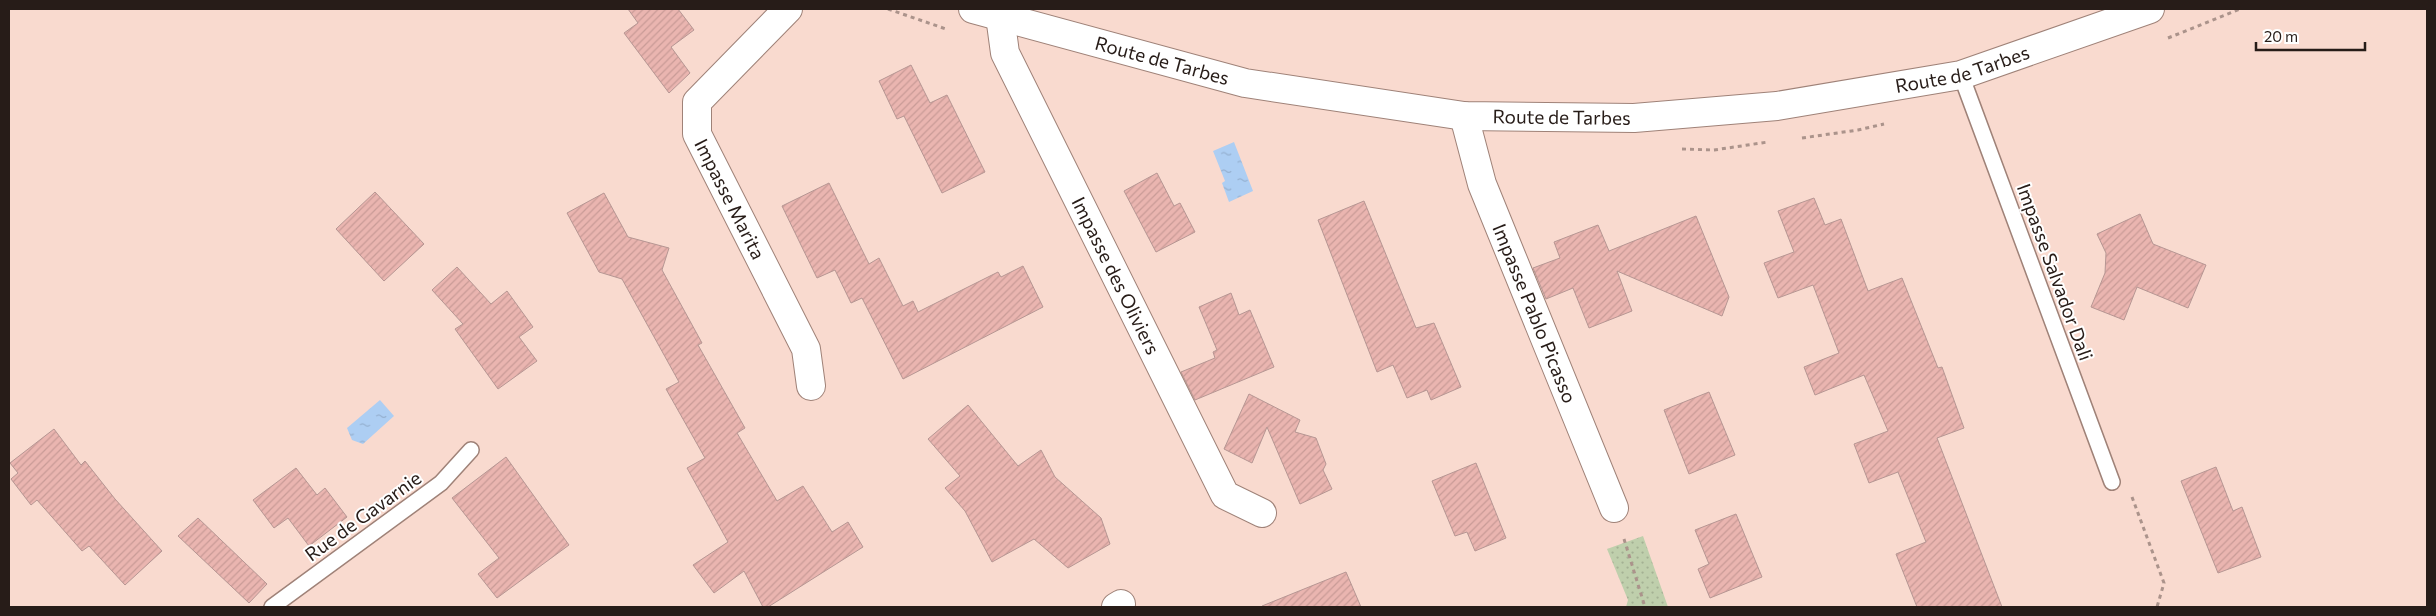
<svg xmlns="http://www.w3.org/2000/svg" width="2436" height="616" font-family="Commissioner,sans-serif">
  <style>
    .grass { fill: url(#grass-dots) }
    .water { fill: url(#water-ripples) }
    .building { fill: url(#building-hatch); stroke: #b69693 }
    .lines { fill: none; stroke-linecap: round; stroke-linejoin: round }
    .service-casing { stroke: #9f8278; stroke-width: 18 }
    .minor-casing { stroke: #9f8278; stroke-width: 30 }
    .tertiary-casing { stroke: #9f8278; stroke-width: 30 }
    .path { stroke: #ab938b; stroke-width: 3; stroke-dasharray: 4 4; stroke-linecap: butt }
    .service { stroke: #fff; stroke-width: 15 }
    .minor { stroke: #fff; stroke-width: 28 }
    .tertiary { stroke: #fff; stroke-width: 28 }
    .labels { text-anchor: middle; stroke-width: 4; stroke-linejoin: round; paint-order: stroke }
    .street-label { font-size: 19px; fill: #271c18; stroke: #fff }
  </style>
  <defs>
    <pattern id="grass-dots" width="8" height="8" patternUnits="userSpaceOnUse" patternTransform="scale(1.25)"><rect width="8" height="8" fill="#bfcfac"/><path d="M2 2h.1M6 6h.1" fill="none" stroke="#a4b193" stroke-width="1.8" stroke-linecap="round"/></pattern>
    <pattern id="water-ripples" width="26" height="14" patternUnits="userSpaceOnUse" patternTransform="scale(1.25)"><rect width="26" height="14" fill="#adcef3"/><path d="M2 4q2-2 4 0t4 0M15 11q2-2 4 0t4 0" fill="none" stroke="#95b0d0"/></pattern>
    <pattern id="building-hatch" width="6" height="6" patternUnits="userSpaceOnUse" patternTransform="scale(1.25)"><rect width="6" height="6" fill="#eab5b0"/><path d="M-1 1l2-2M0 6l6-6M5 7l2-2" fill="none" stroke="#c99b97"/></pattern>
  </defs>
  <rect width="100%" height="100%" fill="#f9dacf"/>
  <polygon class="grass" points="1643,536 1668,607 1626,607 1628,600 1607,549"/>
  <g class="water">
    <polygon points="1234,142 1253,191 1229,202 1222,183 1225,181 1213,151"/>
    <polygon points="380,400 394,416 363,444 352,440 347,428"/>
  </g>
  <g class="building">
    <polygon points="628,9 678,9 694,30 671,47 690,73 669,93 624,33 638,23"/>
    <polygon points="911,65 930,103 947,95 985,172 942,193 904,116 897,119 879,81"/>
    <polygon points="1157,173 1174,206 1180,203 1195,232 1156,252 1124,191"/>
    <polygon points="829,183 869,264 879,258 903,306 913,301 918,312 998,272 1001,277 1023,266 1043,307 903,379 862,298 851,303 835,270 817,278 782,206"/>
    <polygon points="375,192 424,244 384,281 336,229"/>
    <polygon points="604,193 628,237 669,248 662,270 702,343 698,345 745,428 737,433 777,501 803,486 832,532 848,522 863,547 768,607 763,607 744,571 714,593 693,565 728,542 687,468 705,458 666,389 679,382 622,279 599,272 567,213"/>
    <polygon points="1814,198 1825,225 1841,219 1868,291 1902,278 1938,368 1942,367 1964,428 1937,438 2002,607 1917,607 1896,554 1926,542 1898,472 1869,483 1854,444 1888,431 1864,375 1815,395 1804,367 1839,353 1813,285 1778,298 1764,263 1794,252 1778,211"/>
    <polygon points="1364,201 1416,328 1434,323 1461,387 1431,400 1427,390 1407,398 1393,365 1377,372 1318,220"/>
    <polygon points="2140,214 2153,244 2206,265 2188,308 2137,287 2124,320 2091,307 2105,273 2106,253 2097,234"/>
    <polygon points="1696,216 1729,297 1722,316 1617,271 1632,311 1589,328 1573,288 1546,299 1533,268 1560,258 1554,242 1598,225 1609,251"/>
    <polygon points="457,267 491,304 507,291 533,327 519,337 537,361 498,389 455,329 463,324 432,290"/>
    <polygon points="1231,293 1239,315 1250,310 1274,367 1195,400 1181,372 1215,358 1213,352 1217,350 1199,307"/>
    <polygon points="1709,392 1735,455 1689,474 1664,410"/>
    <polygon points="1249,394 1300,420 1295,432 1316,438 1326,464 1323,470 1332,489 1300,504 1267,427 1252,463 1224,449"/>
    <polygon points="968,405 1018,466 1041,450 1055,477 1101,518 1110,544 1068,568 1034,539 992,562 965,511 945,488 960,476 928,439"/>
    <polygon points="54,429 81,465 85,461 115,499 162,551 125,585 89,546 82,551 37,500 31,505 11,479 18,473 10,463"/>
    <polygon points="506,457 569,545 497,598 478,574 499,558 452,498"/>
    <polygon points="1476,463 1506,538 1475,551 1467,532 1455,536 1432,481"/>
    <polygon points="2216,467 2233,511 2242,507 2261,557 2218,573 2181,481"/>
    <polygon points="296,468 317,495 325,488 347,517 309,546 288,518 274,528 253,500"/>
    <polygon points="1736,514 1762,577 1710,598 1698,569 1709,564 1695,530"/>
    <polygon points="198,518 267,584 249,603 178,536"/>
    <polygon points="1346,572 1361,607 1263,607 1262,606"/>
  </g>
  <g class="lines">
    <g class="service-casing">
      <g id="service">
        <polyline points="1961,75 2112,482"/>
        <polyline points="272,607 441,483 471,450"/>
      </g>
    </g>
    <g class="minor-casing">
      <g id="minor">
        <path id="s1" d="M 788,9 L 697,102 L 697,134 L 806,349 L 811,386"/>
        <path id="s2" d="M 1000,16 L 1005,53 L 1225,495 L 1262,513"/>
        <path id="s3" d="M 1464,116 L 1482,184 L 1614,508"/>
        <polyline points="1116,607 1121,604"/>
      </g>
    </g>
    <g class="tertiary-casing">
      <g id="tertiary">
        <path id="s4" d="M 973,9 L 1245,83 L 1464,116 L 1634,118 L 1777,106 L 1961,75 L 2150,9"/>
      </g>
    </g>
    <g class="path">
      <polyline points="888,9 946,29"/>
      <polyline points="2168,38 2240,9"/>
      <polyline points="1802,138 1858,130 1884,124"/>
      <polyline points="1682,149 1714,150 1768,142"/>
      <polyline points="2132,497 2164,583 2157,607"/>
      <polyline points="1624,539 1645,607"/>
    </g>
    <use href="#service" class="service"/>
    <use href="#minor" class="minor"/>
    <use href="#tertiary" class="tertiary"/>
  </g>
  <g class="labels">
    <g class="street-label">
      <text dy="7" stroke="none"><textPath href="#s4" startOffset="196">Route de Tarbes</textPath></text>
      <text dy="7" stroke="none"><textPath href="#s4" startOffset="1006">Route de Tarbes</textPath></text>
      <text dy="7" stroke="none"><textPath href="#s4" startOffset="601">Route de Tarbes</textPath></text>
      <text dy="7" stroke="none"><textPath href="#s1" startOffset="235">Impasse Marita</textPath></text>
      <text transform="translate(2055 272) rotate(70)" y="7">Impasse Salvador Dali</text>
      <text dy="7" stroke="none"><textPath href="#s2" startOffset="286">Impasse des Oliviers</textPath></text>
      <text dy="7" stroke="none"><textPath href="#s3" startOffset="210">Impasse Pablo Picasso</textPath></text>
      <text transform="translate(363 516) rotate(-36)" y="7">Rue de Gavarnie</text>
    </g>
  </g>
  <rect width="2436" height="616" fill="none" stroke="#271c18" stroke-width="20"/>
  <path d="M2256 42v8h109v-8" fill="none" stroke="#271c18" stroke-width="2.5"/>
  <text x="2264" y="42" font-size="15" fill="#271c18" stroke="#ffffff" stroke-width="4" paint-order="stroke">20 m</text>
</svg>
